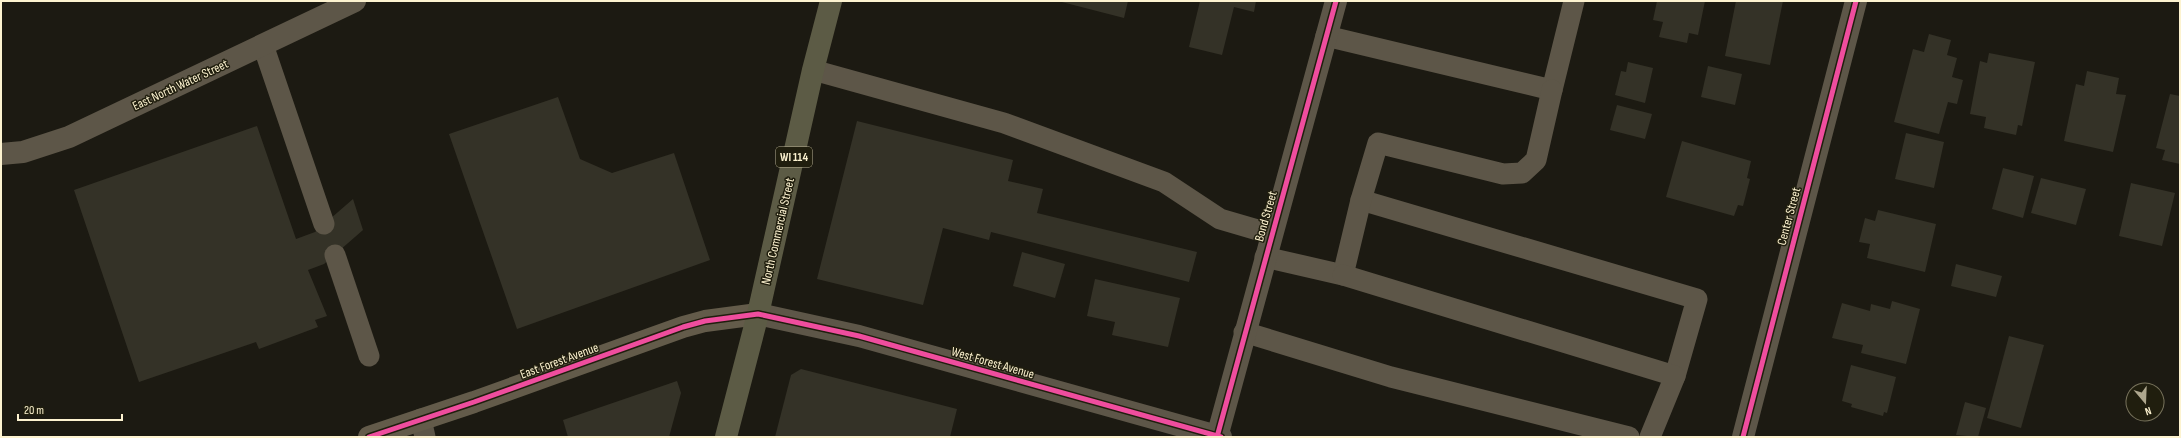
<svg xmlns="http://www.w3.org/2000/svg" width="2181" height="438" font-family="'Sofia Sans Condensed',sans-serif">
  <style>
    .building { fill: #343227 }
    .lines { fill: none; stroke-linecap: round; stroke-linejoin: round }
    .lane { stroke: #5d5648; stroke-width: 21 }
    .street { stroke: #5d5648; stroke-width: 22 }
    .secondary { stroke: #635b4a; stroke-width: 22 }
    .primary { stroke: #5c5b45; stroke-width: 22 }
    .cycleway-casing { stroke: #201e0e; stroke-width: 8 }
    .cycleway { stroke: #ef4d9e; stroke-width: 5 }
    .labels { text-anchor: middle; stroke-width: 3; stroke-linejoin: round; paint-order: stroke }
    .shield { fill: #201e0e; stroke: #bbb396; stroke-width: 1 }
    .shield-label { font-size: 12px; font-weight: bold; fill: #fdf3d0 }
    .street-label { font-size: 13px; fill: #fdf3d0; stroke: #201e0e }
  </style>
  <rect width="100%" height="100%" fill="#1c1a12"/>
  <g class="building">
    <polygon points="1058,1 1128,1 1124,18"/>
    <polygon points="1200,1 1256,1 1254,12 1234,7 1222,55 1189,47"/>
    <polygon points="1657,1 1705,1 1698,35 1689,33 1687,43 1659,37 1663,22 1653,20"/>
    <polygon points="1736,1 1783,1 1770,65 1725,56"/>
    <polygon points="1929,34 1951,40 1947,55 1957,58 1952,77 1963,80 1957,104 1948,102 1939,134 1894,122 1913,49 1924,52"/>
    <polygon points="1989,53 2035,62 2022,126 2018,125 2016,135 1984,128 1986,117 1970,114 1980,61 1987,63"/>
    <polygon points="1628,62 1653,68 1645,103 1615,95 1621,71 1626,72"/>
    <polygon points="1708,66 1742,74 1735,105 1701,97"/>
    <polygon points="2087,71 2119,78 2116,94 2126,95 2113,152 2064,141 2076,84 2084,86"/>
    <polygon points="2170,94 2180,96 2180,164 2162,160 2165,150 2156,148"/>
    <polygon points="558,97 580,159 612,173 674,153 710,260 517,329 449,134"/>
    <polygon points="1617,105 1652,114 1645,139 1610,130"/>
    <polygon points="857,121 1013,160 1008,181 1043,189 1037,213 1197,252 1189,282 991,232 989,240 943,228 923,305 817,279"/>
    <polygon points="257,126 296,239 315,232 353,199 363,230 324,264 308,270 327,316 315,320 318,327 259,349 256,342 139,382 74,190"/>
    <polygon points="1906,133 1944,142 1934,188 1895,179"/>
    <polygon points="1682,141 1751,161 1747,178 1750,179 1743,206 1738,205 1734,216 1666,197"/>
    <polygon points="2003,168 2034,176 2023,218 1992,209"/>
    <polygon points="2041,178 2086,189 2076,225 2031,213"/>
    <polygon points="2131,183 2175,193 2162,246 2119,236"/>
    <polygon points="1878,210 1936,224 1925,272 1867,258 1870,244 1859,242 1865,218 1875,221"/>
    <polygon points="1022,252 1065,264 1055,298 1013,286"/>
    <polygon points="1956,264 2002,276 1996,297 1951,286"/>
    <polygon points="1095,279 1180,298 1168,347 1112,335 1115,322 1087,316"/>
    <polygon points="1892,301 1920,309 1906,364 1861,353 1863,345 1832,338 1842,303 1870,311 1871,304 1890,309"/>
    <polygon points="2009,336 2044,345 2021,428 1987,418"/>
    <polygon points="1851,365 1896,377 1887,413 1884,412 1883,416 1851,407 1852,404 1842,401"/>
    <polygon points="801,369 957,409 950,437 775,437 791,375"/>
    <polygon points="677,381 681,393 669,437 568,437 563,420"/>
    <polygon points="1965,402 1986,408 1978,437 1956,435"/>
  </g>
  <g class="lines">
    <g class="lane">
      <polyline points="1326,36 1552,90 1574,1"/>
      <polyline points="263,45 324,224"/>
      <polyline points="813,70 1004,123 1164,182 1220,219 1271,234"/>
      <polyline points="1361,200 1697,299 1675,376"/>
      <polyline points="335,255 369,356"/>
      <polyline points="1265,257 1343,275 1361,200 1378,143 1503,174 1522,173 1536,160 1552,90"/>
      <polyline points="1343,275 1675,376 1650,437"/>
      <polyline points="1244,332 1391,377 1629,437"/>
      <polyline points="421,419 425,437"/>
    </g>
    <g class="street">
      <polyline points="1,154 23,152 69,137 355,1"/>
      <polyline points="758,314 859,336 1221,437"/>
      <polyline points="1217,437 1336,1"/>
      <polyline points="1743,437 1856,1"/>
    </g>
    <polyline class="secondary" points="369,437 474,402 683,327 705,321 758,314"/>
    <polyline class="primary" points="726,437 758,314 813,70 831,1"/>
    <g class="cycleway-casing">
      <g id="cycleway">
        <polyline points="369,437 474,402 683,327 705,321 758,314 859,336 1221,437"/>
        <polyline points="1217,437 1336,1"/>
        <polyline points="1743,437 1856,1"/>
      </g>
    </g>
    <use href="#cycleway" class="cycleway"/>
  </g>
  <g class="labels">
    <rect class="shield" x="776" y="147" width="36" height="20" rx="3"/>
    <g class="shield-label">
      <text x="794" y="161">WI 114</text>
    </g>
    <g class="street-label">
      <text transform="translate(180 84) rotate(-25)" y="5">East North Water Street</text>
      <text transform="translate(1265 216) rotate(-74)" y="5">Bond Street</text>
      <text transform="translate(1788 216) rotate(-75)" y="5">Center Street</text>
      <text transform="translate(777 231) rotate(-77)" y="5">North Commercial Street</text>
      <text transform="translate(559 360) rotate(-20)" y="5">East Forest Avenue</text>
      <text transform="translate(993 362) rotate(16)" y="5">West Forest Avenue</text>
    </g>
  </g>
  <rect width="2181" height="438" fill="none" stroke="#fdf3d0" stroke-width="4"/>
  <g transform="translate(2145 402) rotate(161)"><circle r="19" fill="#201e0e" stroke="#78735c"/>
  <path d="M0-3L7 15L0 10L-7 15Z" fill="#aea78e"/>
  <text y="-6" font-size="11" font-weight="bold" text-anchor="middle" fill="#fdf3d0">N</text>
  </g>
  <path d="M18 414v6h104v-6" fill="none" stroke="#fdf3d0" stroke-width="2"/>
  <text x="24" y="414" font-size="12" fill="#fdf3d0" stroke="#201e0e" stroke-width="3" paint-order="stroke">20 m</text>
</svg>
